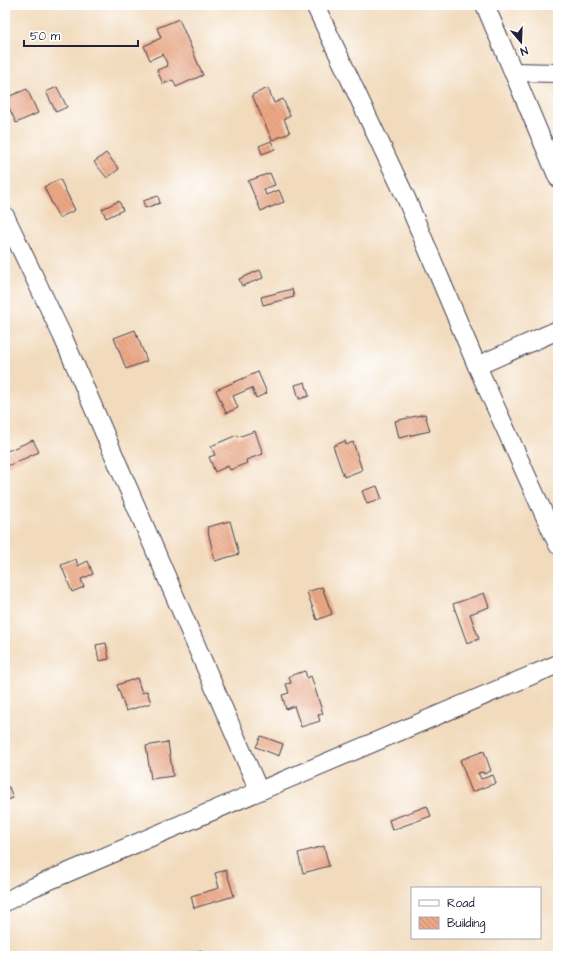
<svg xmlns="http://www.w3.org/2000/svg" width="563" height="961" font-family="'Architects Daughter',sans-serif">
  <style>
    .building { fill: url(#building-back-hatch) }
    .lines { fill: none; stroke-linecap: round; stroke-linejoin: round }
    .minor-casing { stroke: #413e4e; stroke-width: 20 }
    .minor { stroke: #fff; stroke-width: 18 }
  </style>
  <defs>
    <pattern id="building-back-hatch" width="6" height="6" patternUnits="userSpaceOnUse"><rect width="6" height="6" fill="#eba785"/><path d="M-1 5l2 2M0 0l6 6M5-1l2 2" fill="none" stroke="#c98f74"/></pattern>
  </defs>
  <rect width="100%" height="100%" fill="#fff"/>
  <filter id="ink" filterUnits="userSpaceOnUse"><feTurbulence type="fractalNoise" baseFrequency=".025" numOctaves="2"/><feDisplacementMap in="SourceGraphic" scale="8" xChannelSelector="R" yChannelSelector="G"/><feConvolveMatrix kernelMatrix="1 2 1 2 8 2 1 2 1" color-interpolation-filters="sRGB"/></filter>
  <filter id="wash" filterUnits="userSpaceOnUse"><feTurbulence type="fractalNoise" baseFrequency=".012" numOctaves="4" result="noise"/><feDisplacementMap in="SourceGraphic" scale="16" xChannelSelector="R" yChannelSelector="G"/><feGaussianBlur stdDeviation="0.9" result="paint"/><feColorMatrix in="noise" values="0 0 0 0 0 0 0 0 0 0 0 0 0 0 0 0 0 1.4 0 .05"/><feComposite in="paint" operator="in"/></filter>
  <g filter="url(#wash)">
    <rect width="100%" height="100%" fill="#f2dbbd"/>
    <g id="blocks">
      <g class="building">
        <polygon points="179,19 203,75 176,87 173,80 163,84 157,70 168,66 163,54 150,60 144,46 161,38 157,28"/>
        <polygon points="57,87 67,107 56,112 46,92"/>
        <polygon points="268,88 274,103 283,99 290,116 284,119 290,133 272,140 252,95"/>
        <polygon points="27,89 38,113 16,123 5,98"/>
        <polygon points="271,141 275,149 262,154 259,146"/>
        <polygon points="106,153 119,169 107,178 94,162"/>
        <polygon points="270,173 275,185 264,189 266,195 279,190 284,202 261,211 248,181"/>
        <polygon points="60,179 75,210 59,218 44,187"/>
        <polygon points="158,196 160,203 145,208 143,201"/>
        <polygon points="119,201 123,210 106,218 102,209"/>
        <polygon points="260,270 263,278 242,286 239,279"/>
        <polygon points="292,289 294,297 263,305 261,297"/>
        <polygon points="135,330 147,361 126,369 114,338"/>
        <polygon points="258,372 267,393 256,398 252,388 233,396 238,408 226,413 216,390"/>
        <polygon points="305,382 309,396 299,399 295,385"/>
        <polygon points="425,414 430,431 399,438 395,421"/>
        <polygon points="255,431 263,454 246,460 247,463 230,470 228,466 215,472 209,457 215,455 211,446 237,435 238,437"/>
        <polygon points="33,440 39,452 5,467 5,452"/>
        <polygon points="345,441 346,445 353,442 362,470 344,477 333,446"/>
        <polygon points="377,486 382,499 367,504 362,491"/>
        <polygon points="230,521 239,554 215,561 207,527"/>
        <polygon points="76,559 78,566 88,561 93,574 81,579 84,587 72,592 61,565"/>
        <polygon points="322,587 332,614 317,620 307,592"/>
        <polygon points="484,593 489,607 470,614 479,639 467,643 453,604"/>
        <polygon points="106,643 109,659 99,661 96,645"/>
        <polygon points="305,671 307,678 311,676 323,714 318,715 320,721 301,727 294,706 286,709 282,695 289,693 286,684 291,683 289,676"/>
        <polygon points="137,678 142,693 147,691 151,703 126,711 117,685"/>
        <polygon points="261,736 283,744 279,756 256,747"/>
        <polygon points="168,742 173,776 151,779 146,746"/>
        <polygon points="484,751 491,771 484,774 483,772 478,773 481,779 493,775 496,783 472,792 460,760"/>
        <polygon points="9,787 13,798 5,801 5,789"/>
        <polygon points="427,806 431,816 392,830 389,820"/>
        <polygon points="324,846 329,866 303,873 298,853"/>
        <polygon points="226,870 234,896 194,908 191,896 219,888 215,873"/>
        <polygon points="201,950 204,956 188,956 188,955"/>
      </g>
    </g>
  </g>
  <g filter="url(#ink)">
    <use href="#blocks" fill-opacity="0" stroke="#413e4e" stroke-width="1"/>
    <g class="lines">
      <g class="minor-casing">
        <g id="minor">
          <polyline points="315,5 406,198 477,366 558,545"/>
          <polyline points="485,5 558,178"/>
          <polyline points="513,72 558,73"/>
          <polyline points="5,216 62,335 259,791"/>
          <polyline points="477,366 558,330"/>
          <polyline points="5,902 29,889 558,664"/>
        </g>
      </g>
      <use href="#minor" class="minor"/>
    </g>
  </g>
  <rect width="563" height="961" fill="none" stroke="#fff" stroke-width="20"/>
  <rect x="411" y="887" width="130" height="52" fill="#ffffff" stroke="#a7a7b1"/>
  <rect x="419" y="900" width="20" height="6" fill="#ffffff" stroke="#a7a7b1"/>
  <text x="447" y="907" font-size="12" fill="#22223b">Road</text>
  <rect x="419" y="917" width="20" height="12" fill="url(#building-back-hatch)" stroke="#a7a7b1"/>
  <text x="447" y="927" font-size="12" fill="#22223b">Building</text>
  <g transform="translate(521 42) rotate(161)" stroke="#ffffff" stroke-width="3" paint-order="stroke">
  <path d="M0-3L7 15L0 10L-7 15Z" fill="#22223b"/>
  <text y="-6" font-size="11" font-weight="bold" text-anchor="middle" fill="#22223b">N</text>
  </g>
  <path d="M24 40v6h114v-6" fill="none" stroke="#22223b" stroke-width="2"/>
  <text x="30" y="40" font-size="12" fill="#22223b" stroke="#ffffff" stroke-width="3" paint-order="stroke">50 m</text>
</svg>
